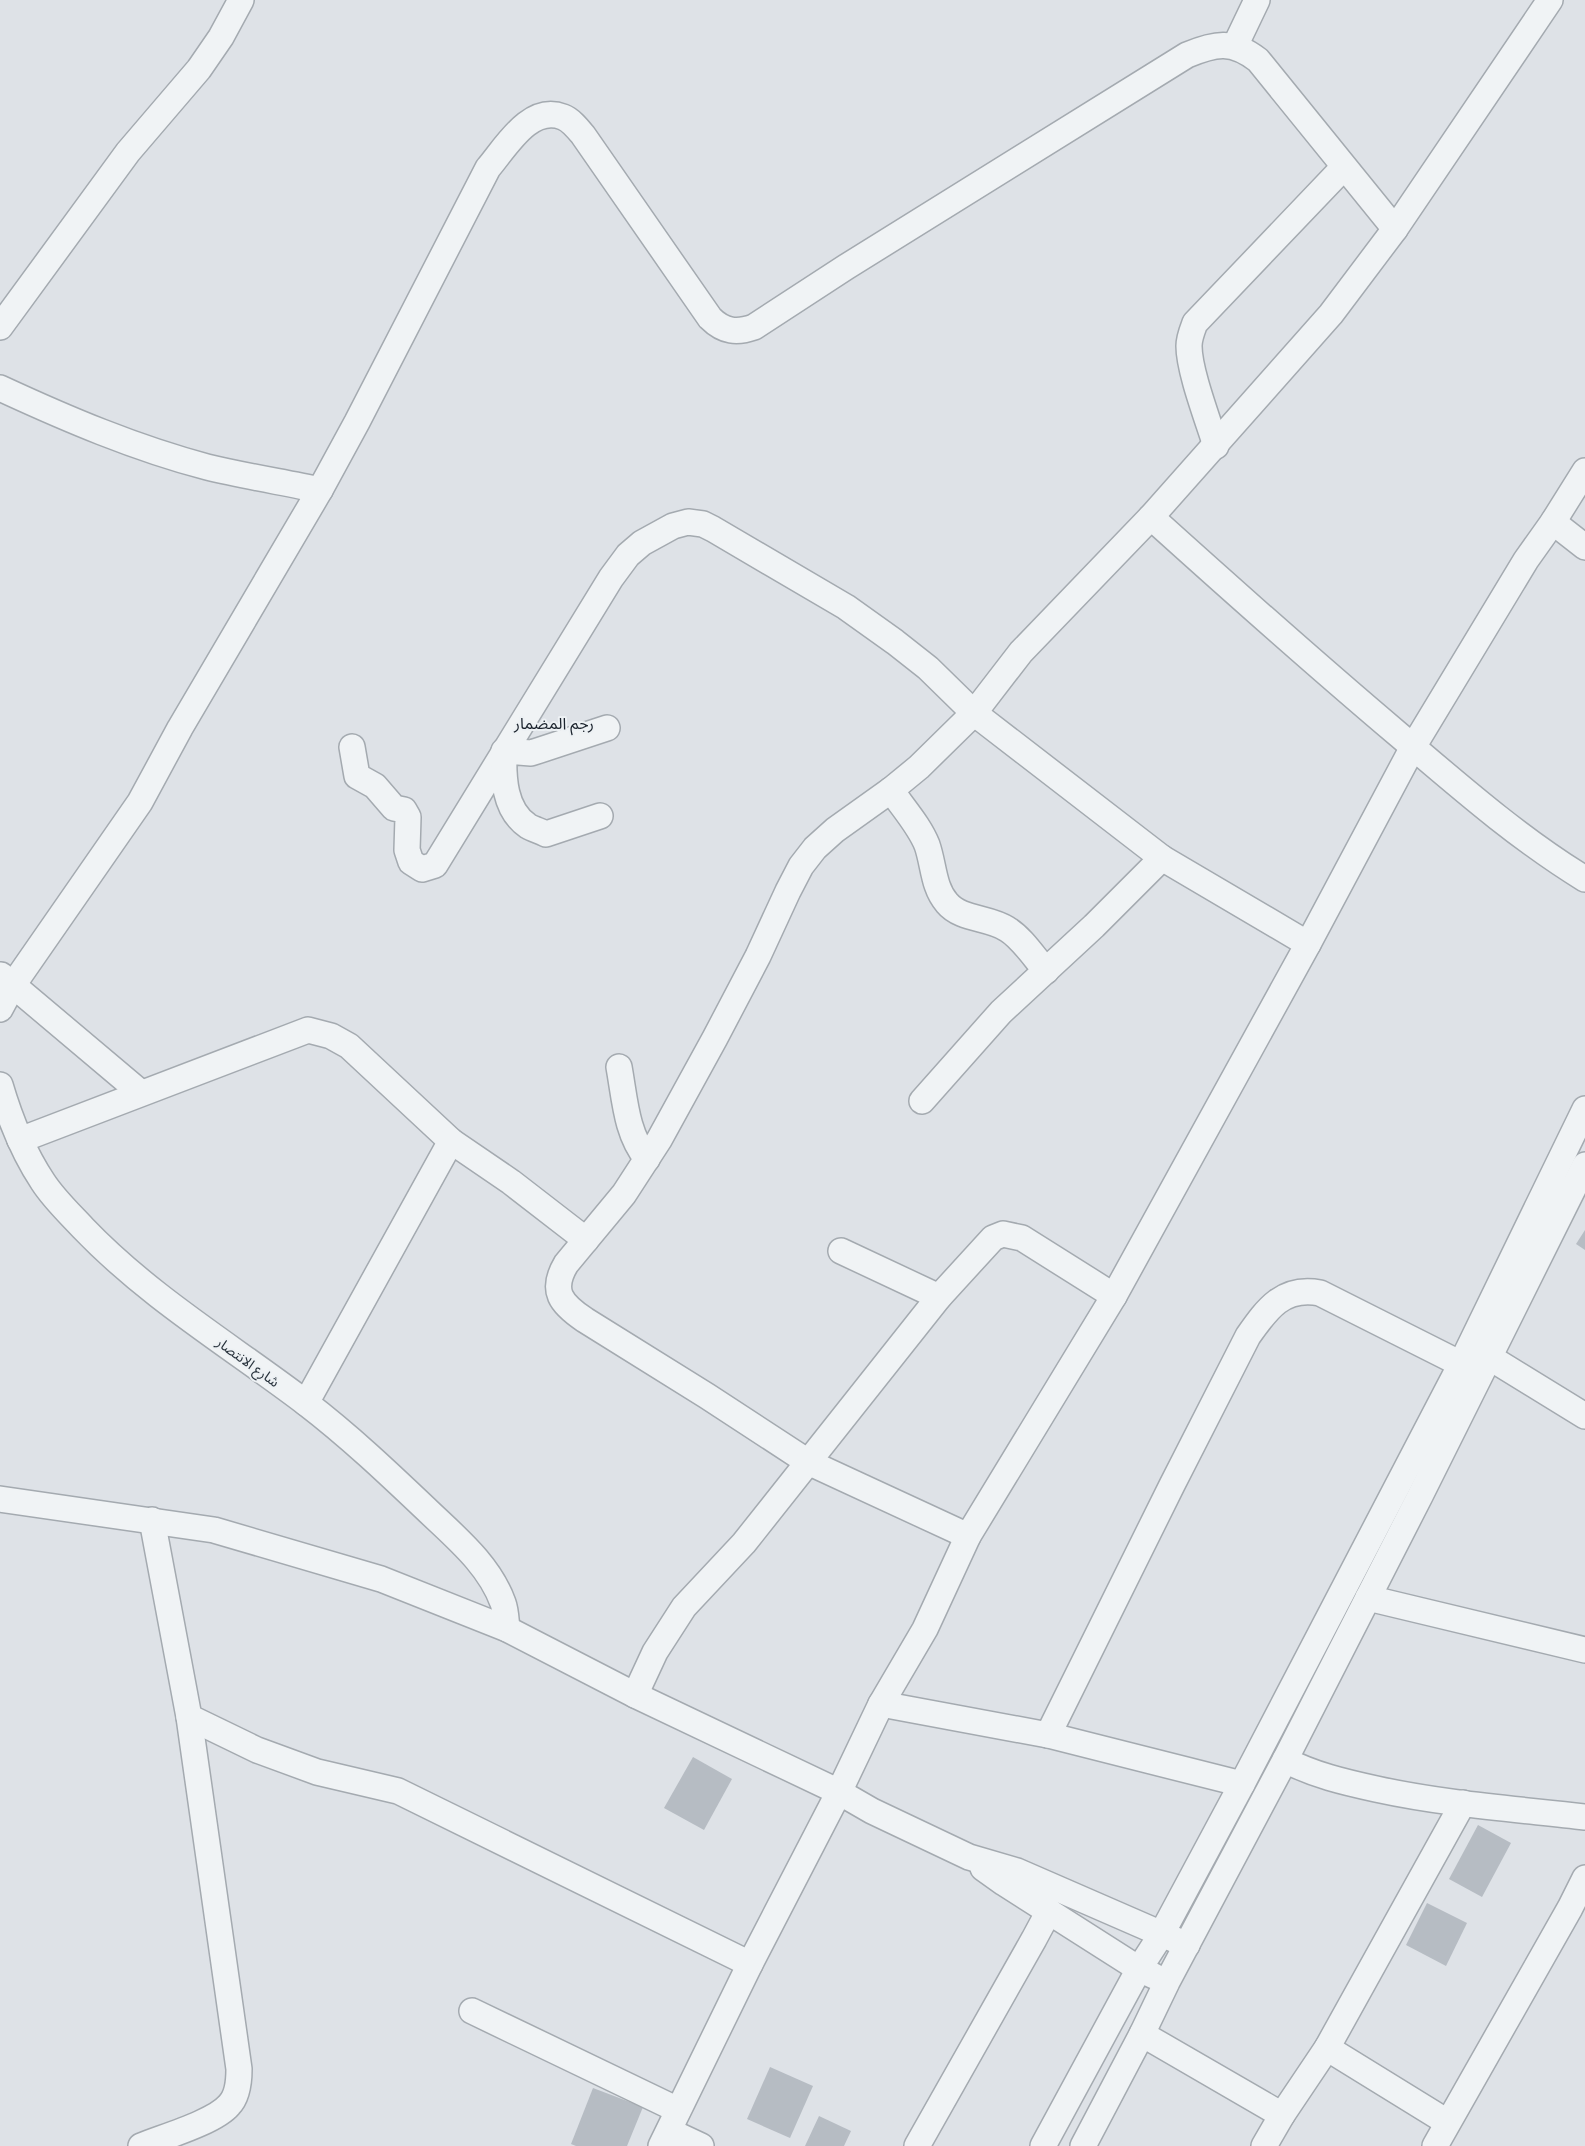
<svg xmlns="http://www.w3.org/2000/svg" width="1585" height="2146" font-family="'Golos Text','Noto Sans Arabic',sans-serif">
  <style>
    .building { fill: #b6bcc3 }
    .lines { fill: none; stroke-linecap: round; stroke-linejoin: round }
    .minor-casing { stroke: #a4aab0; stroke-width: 28 }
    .minor { stroke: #f0f3f5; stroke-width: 25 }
    .labels { text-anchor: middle; stroke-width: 4; stroke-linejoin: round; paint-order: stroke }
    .street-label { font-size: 14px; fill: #28323c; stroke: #edf1f4 }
    .quarter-label { font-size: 16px; fill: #1b232d; stroke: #edf1f4 }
  </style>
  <rect width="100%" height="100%" fill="#dee2e7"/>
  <g class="building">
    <polygon points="1585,1230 1585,1250 1576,1244"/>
    <polygon points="693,1757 732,1779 704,1830 664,1808"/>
    <polygon points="1478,1825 1511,1843 1482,1897 1449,1879"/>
    <polygon points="1427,1903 1467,1923 1446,1966 1406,1945"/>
    <polygon points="770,2067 813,2086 790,2138 747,2119"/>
    <polygon points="593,2088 643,2107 627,2146 576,2146 571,2144"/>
    <polygon points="819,2116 851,2131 844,2146 805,2146"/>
  </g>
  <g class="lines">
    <g class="minor-casing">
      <g id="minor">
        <polyline points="1235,46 1257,0"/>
        <polyline points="0,327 128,152 199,69 221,37 241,0"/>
        <path d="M 0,388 C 67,419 135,448 207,467 C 244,476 282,482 320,490"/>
        <path d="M 1216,446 C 1208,420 1189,371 1189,346 C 1189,338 1192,331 1195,323 L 1343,168"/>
        <path d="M 1151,517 C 1233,591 1315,664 1399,735 C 1459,786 1518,838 1585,879"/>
        <polyline points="1553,522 1585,547"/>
        <polyline points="352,747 357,776 375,786 394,808 404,810 408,817 407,850 411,862 422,869 435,865 611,578 628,555 642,543 673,526 688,522 703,524 713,529 846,607 895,642 928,668 974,713 1162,858 1308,944"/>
        <path d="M 891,790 C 903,808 919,825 927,845 C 934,865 933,887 947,903 C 961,920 989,917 1007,929 C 1022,938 1034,957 1046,971"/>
        <path d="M 600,816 L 546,834 C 540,831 533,829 528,826 C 504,810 503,777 504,751 L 531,753 L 607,728"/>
        <polyline points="1,975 141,1093"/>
        <path d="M 0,1009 L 13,985 L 140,802 L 180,728 L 320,490 L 357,422 L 488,168 C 506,147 530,104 563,117 C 571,120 578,129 583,135 L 710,318 C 724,332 737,333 754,327 L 846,267 L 1187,55 C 1216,43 1232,40 1258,60 L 1395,229"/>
        <path d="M 619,1067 C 625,1100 626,1133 647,1159"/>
        <path d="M 0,1085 C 10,1119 23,1152 43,1182 C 54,1199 70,1214 83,1228 C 149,1297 231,1346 306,1403 C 349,1436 387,1472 426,1509 C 455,1537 489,1564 503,1603 C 506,1611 506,1621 507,1629"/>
        <polyline points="922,1101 1001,1012 1094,926 1162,858"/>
        <polyline points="20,1140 308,1030 331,1036 349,1046 451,1141 511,1182 586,1240"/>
        <polyline points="841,1251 939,1297"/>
        <polyline points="1489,1357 1585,1416"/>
        <polyline points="306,1403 451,1141"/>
        <polyline points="0,1499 214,1530 381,1579 507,1629 635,1695 839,1792 872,1811 969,1857 1017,1871 1187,1945"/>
        <polyline points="152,1520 189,1717 257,1750 317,1772 398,1791 750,1964"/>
        <path d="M 968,1536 L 808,1462 L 707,1396 L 585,1320 C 561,1304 550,1291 566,1264 L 624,1194 L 659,1140 L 715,1038 L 758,956 L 788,891 L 801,866 L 815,848 L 835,830 L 891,790 L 919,767 L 974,713 L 1021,652 L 1151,517 L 1331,314 L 1395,229 L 1550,0"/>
        <polyline points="1368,1598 1585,1650"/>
        <polyline points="635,1695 655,1652 684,1607 744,1543 939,1297 993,1238 1003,1234 1022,1238 1114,1296"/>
        <polyline points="881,1704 1048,1735 1242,1784"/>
        <path d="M 1048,1735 L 1172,1485 L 1248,1336 C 1267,1309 1283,1286 1320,1293 L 1461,1364"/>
        <path d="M 1285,1760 C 1314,1775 1344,1782 1376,1789 C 1445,1804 1515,1809 1585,1817"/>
        <polyline points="983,1868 1004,1883 1139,1969 1154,1976"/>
        <polyline points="472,2011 678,2110"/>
        <polyline points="1142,2034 1282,2115"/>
        <polyline points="1327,2048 1447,2122"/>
        <polyline points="669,2131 701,2146"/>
        <path d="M 141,2146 C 163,2137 215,2122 229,2105 C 238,2096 239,2081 239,2069 L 189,1717"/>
        <polyline points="661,2146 750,1964 839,1792 881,1704 925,1629 968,1536 1114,1296 1308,944 1413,747 1526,560 1553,522 1585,471"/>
        <polyline points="917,2146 1034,1939 1049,1911"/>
        <polyline points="1043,2146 1139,1969 1161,1935 1242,1784 1461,1364 1585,1109"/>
        <polyline points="1083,2146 1142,2034 1167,1982 1285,1760 1420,1496 1585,1165"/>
        <polyline points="1264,2146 1282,2115 1327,2048 1463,1803"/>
        <polyline points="1435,2146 1570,1908 1585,1878"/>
      </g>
    </g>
    <use href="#minor" class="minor"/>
  </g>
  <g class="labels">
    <g class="street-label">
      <text transform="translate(248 1362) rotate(36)" y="5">شارع الانتصار</text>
    </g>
    <g class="quarter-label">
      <text x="554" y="729">رجم المضمار</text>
    </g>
  </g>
</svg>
